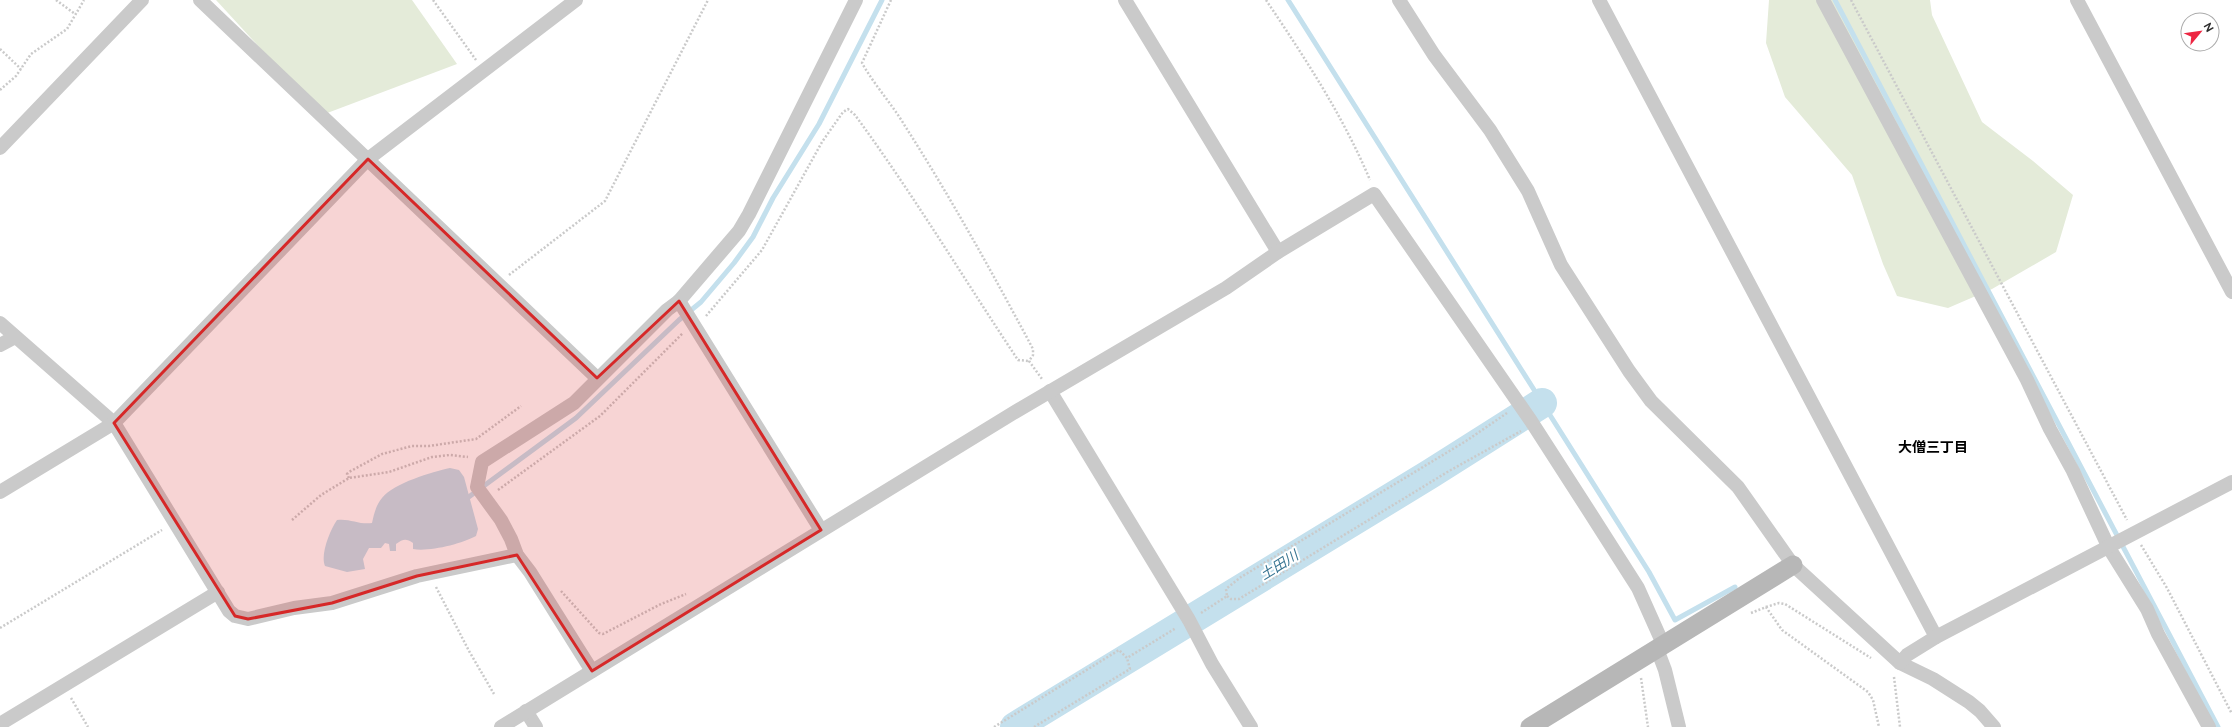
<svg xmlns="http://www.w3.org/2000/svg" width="2232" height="727" font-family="Raleway,'Noto Sans JP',sans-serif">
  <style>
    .green { fill: #e4ebd9 }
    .water { fill: #c4e0ed }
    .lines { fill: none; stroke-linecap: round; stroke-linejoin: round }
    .stream { stroke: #c4e0ed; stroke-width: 5 }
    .river { stroke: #c4e0ed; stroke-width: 30 }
    .path { stroke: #cacaca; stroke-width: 2.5; stroke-dasharray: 2 2; stroke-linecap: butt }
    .street { stroke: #cacaca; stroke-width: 14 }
    .secondary { stroke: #b7b7b7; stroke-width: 19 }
    .marked { fill: #d62828; fill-opacity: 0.2; stroke: #d62828; stroke-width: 3; stroke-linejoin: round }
    .labels { text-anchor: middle; stroke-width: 4; stroke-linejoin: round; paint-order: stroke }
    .neighbourhood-label { font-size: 14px; font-weight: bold; fill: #000; stroke: #fff }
    .water-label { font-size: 14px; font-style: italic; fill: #387592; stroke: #fff }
  </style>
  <rect width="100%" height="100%" fill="#fff"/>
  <g class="green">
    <polygon points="216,0 412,0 457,64 322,115"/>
    <polygon points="1769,0 1930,0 1932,15 1982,122 2033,161 2073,195 2056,252 1992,289 1948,308 1897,296 1883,264 1852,175 1785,97 1766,43"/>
  </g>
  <path class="water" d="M 450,468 L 459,470 L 464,477 L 478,529 L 476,536 C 461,544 429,552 413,549 L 413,543 C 406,538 403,539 396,544 L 396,551 L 390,551 L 389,544 L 385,543 L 381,548 L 369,548 L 363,559 L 365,569 L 347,572 L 325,566 C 320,555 330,530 337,520 C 349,518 360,525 372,523 C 374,514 376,505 382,498 C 394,483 432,472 450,468 Z"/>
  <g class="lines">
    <g class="stream">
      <polyline points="1288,0 1649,572 1675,620 1735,587"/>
      <polyline points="1835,0 2218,727"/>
      <polyline points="466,499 576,418 679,320 701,302 734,263 753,237 773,198 819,124 882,0"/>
    </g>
    <polyline class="river" points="1015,727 1430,474 1542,403"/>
    <g class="path">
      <polyline points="56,0 75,14"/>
      <polyline points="433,0 476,60"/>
      <path d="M 891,0 L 862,63 C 875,86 892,104 905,126 C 951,198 993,274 1033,349 L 1033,355 L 1029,361 L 1042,379"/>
      <path d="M 1266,0 C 1305,58 1343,116 1370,180"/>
      <polyline points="1851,0 2127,520"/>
      <polyline points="0,49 21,69"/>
      <polyline points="0,90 16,76 31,54 67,29 84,0"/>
      <polyline points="509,275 605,201 708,0"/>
      <path d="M 706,316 L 762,250 L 822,142 L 843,112 L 848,109 L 855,115 C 913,194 964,279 1018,360 L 1029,361"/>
      <polyline points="349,478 347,474 349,472 382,454 412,446 429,446 476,439 521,406"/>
      <polyline points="498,490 600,416 683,333"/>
      <polyline points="292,520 321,495 349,478 389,472 432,457 450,455 468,457"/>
      <polyline points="2141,545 2167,588 2232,714"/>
      <polyline points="436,587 469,651 494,694"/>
      <polyline points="561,591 599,633 603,634 661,604 686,594"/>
      <polyline points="1227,596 1231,599 1239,599 1449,471 1521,431"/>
      <polyline points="1766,607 1779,603 1785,604 1871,658"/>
      <polyline points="1201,613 1227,596 1226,589 1241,577 1466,441 1507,413"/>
      <polyline points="1751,613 1766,607 1782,630 1868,692 1873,700 1879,727"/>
      <polyline points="0,628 162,530"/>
      <polyline points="1894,677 1900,727"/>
      <polyline points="1641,678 1648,727"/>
      <polyline points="71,698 88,727"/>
      <polyline points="994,727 1119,650 1127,658 1176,628"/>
      <polyline points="1034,727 1130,669 1127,658"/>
    </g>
    <g class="street">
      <polyline points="200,0 597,378"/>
      <polyline points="1125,0 1278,252"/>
      <polyline points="1399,0 1434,55 1490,130 1528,191 1561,265 1629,371 1651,401 1738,487 1793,565 1900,663 1933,679 1969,702 1980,711 1994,727"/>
      <polyline points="1599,0 1936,637"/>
      <polyline points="1823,0 2027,380 2050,429 2073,471 2109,548 2147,609 2158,634 2209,727"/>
      <polyline points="2077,0 2232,292"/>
      <polyline points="0,148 142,0"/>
      <polyline points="679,301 821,530"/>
      <polyline points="0,323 114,423 229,611 235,616 248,619 294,608 332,603 417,576 517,555"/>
      <polyline points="0,345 15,337"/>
      <polyline points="1050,391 1189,620 1212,664 1251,727"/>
      <polyline points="0,492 114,423 368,159 576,0"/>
      <polyline points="1657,649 1665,670 1679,727"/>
      <polyline points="1900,663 1907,655 1936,637 2232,482"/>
      <polyline points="592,671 530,572 517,555 511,539 501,520 477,487 482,462 574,403 667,310 679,301 739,231 749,214 856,0"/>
      <polyline points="526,711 536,727"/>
      <polyline points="0,724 218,592"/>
      <polyline points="501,727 1015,412 1226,288 1278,252 1374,194 1531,421 1587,508 1638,588 1663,644"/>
    </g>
    <polyline class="secondary" points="1530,727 1793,565"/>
  </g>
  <path class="marked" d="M 368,159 L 597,378 L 679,301 L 821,530 L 592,671 L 517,555 L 417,576 L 332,603 L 248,619 L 235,616 L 114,423 Z"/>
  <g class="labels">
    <g class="neighbourhood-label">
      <text x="1933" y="452">大僧三丁目</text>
    </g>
    <g class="water-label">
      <text transform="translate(1279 565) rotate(-32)" y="5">土田川</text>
    </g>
  </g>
  <g transform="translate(2200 32) rotate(61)"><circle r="19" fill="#ffffff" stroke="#ababab"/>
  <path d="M0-3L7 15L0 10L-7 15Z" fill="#ed2642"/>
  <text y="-6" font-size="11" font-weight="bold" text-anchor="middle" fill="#2d2d2d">N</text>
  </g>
</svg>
